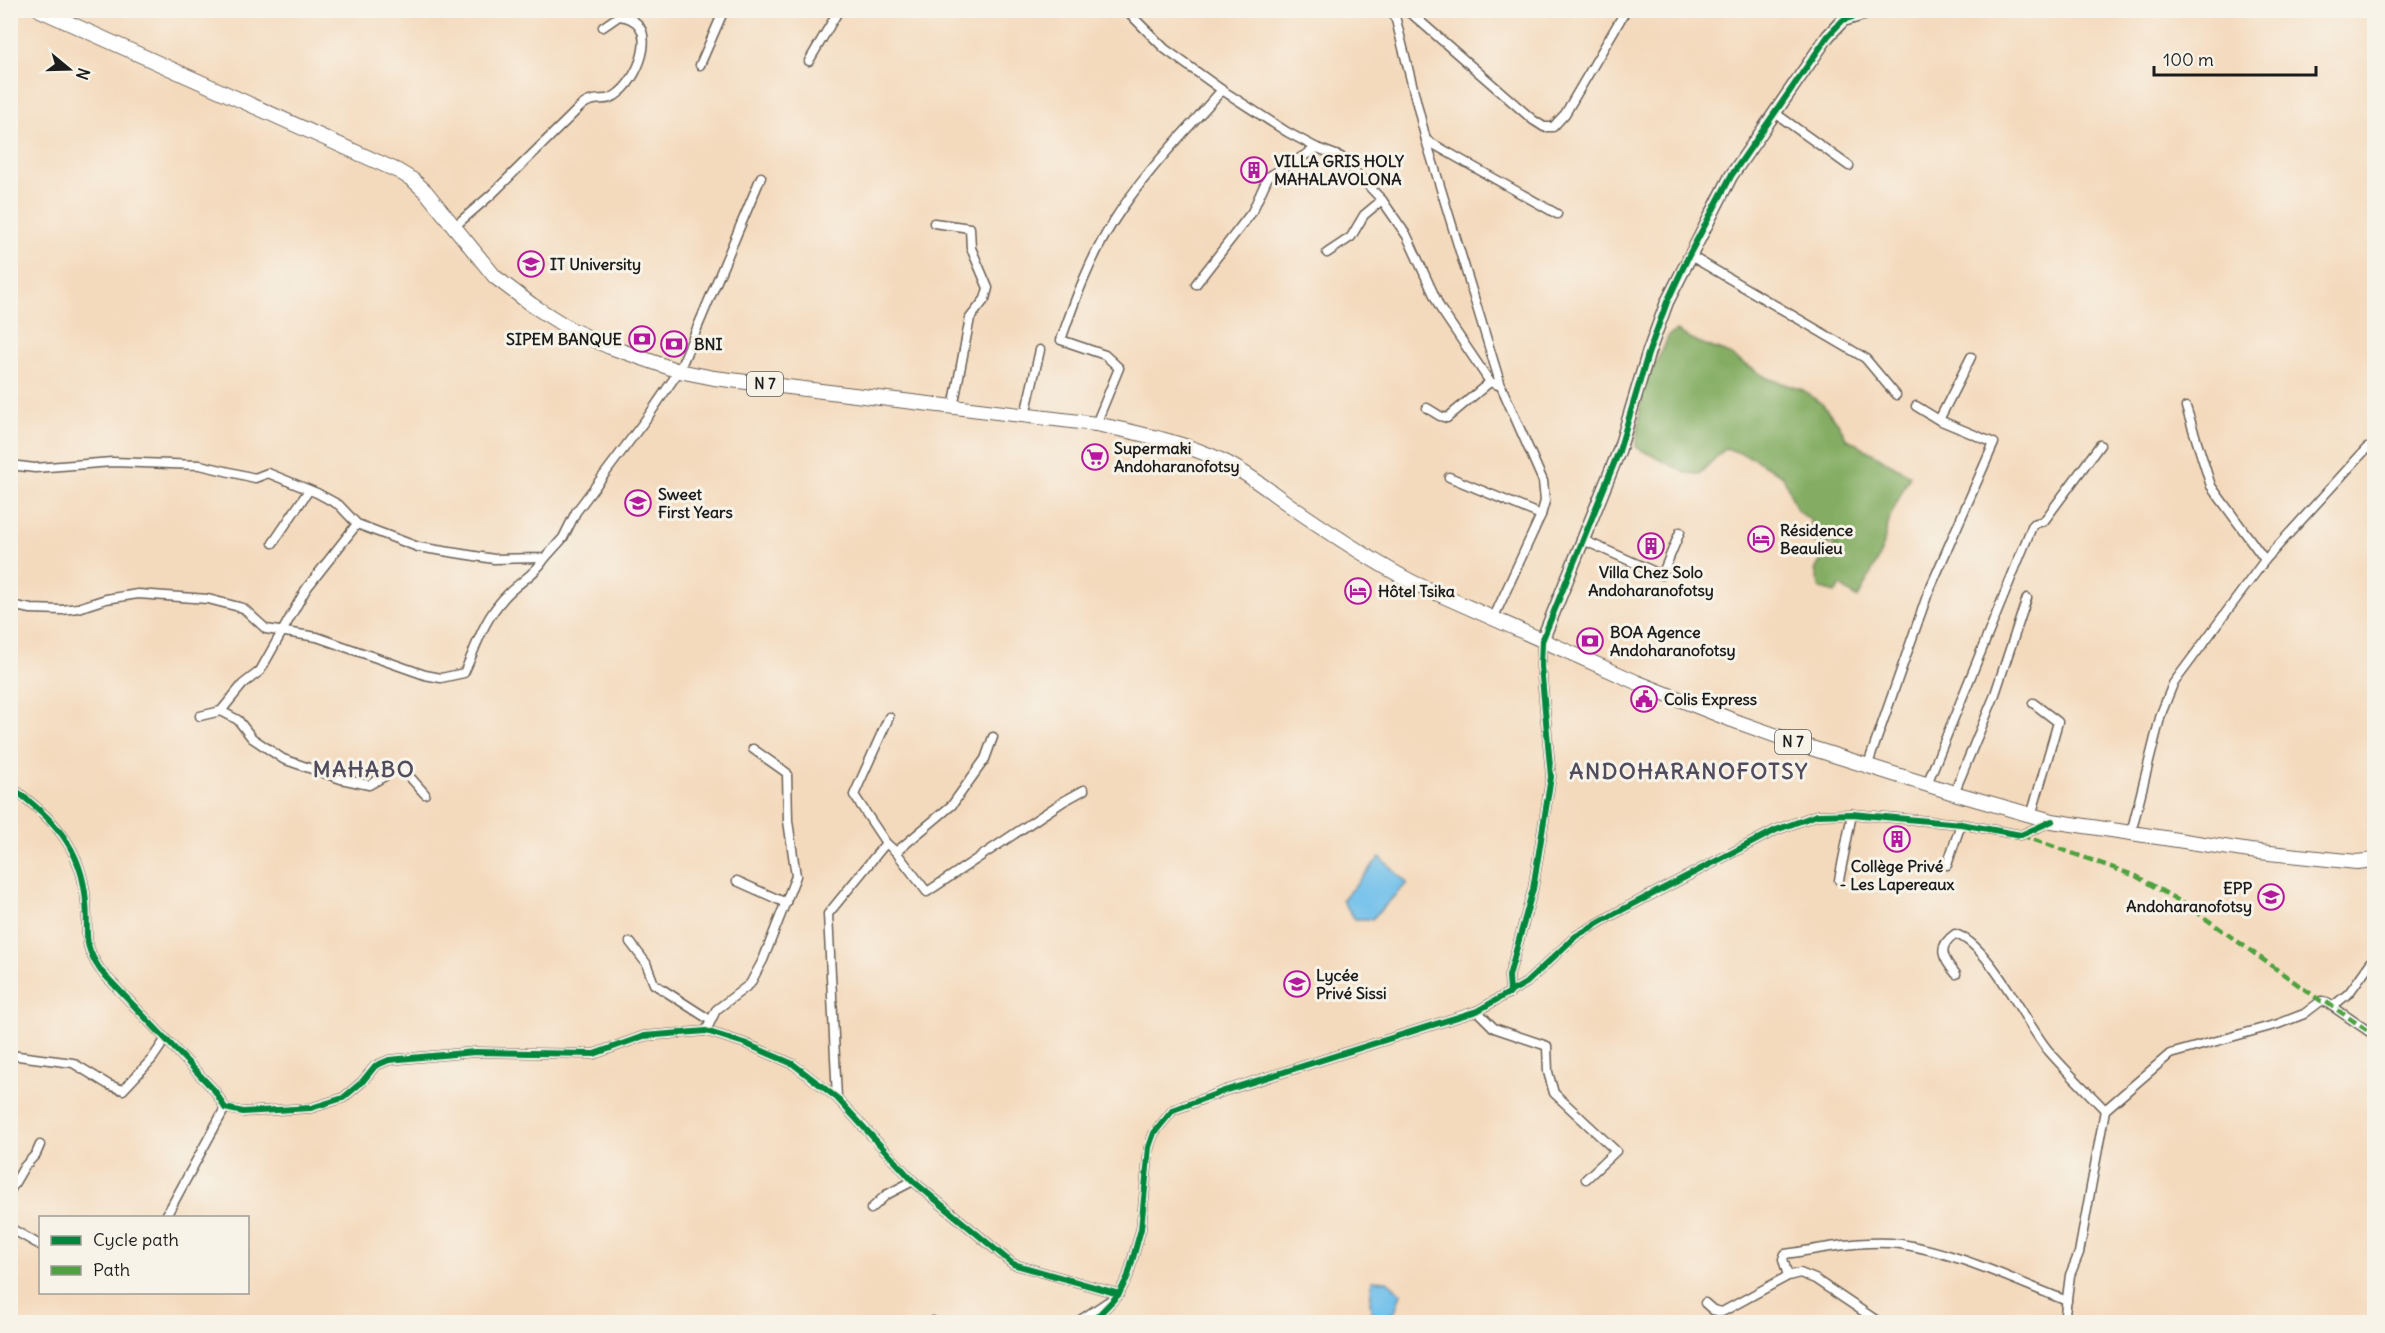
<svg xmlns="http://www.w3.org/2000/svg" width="2385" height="1333" font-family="Delius,sans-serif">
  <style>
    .forest { fill: #84ad64; stroke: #506440; stroke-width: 1.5 }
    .water { fill: #6fbfea; stroke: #466e83; stroke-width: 1.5 }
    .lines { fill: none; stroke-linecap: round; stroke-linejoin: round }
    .street-casing { stroke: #685e54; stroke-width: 11 }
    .secondary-casing { stroke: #685e54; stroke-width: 15 }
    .primary-casing { stroke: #685e54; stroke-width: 16 }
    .street { stroke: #fff; stroke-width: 8 }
    .secondary { stroke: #fff; stroke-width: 12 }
    .primary { stroke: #fff; stroke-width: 14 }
    .quiet { stroke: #4fa141; stroke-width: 4.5; stroke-dasharray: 9 4.5; stroke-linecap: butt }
    .cycleway-casing { stroke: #f7f3e8; stroke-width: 10 }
    .cycleway { stroke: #00873e; stroke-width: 6 }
    .labels { text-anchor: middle; stroke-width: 6; stroke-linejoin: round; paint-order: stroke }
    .shield { fill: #f7f3e8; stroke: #5e5c59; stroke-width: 1.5 }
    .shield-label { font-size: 15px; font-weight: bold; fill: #1c1c1c }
    .poi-label { font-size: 16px; font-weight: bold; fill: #1c1c1c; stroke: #f7f3e8; text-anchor: start }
    .district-label { font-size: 22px; font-weight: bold; letter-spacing: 1.5px; fill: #514b5e; stroke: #f7f3e8 }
  </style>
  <rect width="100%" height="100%" fill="#f7f3e8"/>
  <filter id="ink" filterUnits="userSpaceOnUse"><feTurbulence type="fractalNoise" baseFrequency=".0167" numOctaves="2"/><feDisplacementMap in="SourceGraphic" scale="12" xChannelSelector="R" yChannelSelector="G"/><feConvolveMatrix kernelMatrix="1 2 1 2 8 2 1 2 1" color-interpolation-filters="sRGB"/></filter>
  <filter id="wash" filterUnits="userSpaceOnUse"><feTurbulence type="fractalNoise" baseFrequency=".008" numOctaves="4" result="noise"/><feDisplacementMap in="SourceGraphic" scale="24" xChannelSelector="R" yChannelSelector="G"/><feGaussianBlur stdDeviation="1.35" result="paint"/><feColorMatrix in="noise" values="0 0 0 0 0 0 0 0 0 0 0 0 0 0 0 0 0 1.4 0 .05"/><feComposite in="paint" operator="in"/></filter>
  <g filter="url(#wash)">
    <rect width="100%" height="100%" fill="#f4dabd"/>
    <polygon class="forest" points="1676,331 1700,343 1727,353 1767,378 1803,390 1822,404 1838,423 1846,438 1910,475 1890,517 1881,554 1858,598 1840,586 1835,593 1820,589 1815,570 1822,558 1837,545 1814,542 1810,520 1797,510 1783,476 1753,458 1726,448 1699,474 1686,473 1636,447 1643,380 1658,359 1669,335"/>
    <g class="water">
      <polygon points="1380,857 1407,883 1372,919 1355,919 1342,900"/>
      <polygon points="1372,1280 1387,1281 1401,1293 1395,1312 1373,1319 1370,1304"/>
    </g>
  </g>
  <g filter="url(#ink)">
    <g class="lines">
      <g class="street-casing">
        <g id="street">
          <polyline points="1126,10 1165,49 1222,90 1287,132 1317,148 1341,157 1382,200 1407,236 1440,308 1490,382 1501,386"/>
          <polyline points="1390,10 1396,20 1426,140 1501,386 1543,481 1545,501 1541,515 1493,619"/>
          <polyline points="1403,10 1413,15 1533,120 1544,127 1553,127 1565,114 1626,10"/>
          <polyline points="809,61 839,10"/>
          <polyline points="700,65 724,10"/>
          <polyline points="1775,113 1849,166"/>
          <polyline points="1426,140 1557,214"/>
          <polyline points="934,223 970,228 971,248 988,288 985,299 970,318 953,408"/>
          <path d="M 455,226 L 492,194 L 578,109 C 581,106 586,102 590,101 C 601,97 608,103 620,92 C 641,74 661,20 619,16 L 603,27"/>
          <polyline points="1327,253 1351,237 1364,215 1382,200"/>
          <polyline points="1689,255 1865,358 1896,395"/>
          <polyline points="1196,284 1252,212 1268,177 1317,148"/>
          <polyline points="2186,407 2211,486 2265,560"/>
          <polyline points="1427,408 1440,416 1447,418 1490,382"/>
          <polyline points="1025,415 1040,350"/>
          <polyline points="1939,420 1971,357"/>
          <path d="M 1096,424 L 1119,368 L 1105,355 L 1061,340 C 1075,299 1090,259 1113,222 C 1143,174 1185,132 1222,90"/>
          <polyline points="10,465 35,468 112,462 200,465 255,478 268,473 317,493 339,505 357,524 418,547 494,559 545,558 563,538 576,512 649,415 679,371 761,177"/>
          <polyline points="1449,477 1541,515"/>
          <polyline points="1583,540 1662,575 1680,532"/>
          <polyline points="273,543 309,490"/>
          <path d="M 10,605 L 31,609 L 62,610 L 78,608 L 106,599 L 138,594 L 208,599 L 243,608 L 266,629 L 317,637 L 425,675 L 441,678 L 464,673 C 477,645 483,621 504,598 C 517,583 535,575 545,558"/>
          <polyline points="221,711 243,684 260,671 306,589 357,524"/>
          <polyline points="200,716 221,711 238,720 252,738 283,759 341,779 369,785 401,767 425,794"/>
          <polyline points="1867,767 1928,593 1994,443 1939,420 1916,406"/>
          <path d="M 10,783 L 11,787 C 53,818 82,847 86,902 C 89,934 81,942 101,971 L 215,1091 L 225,1108 L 243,1112 L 311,1108 L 343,1098 L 362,1082 L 375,1066 L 389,1060 L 475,1052 L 594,1054 L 644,1036 L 706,1031 L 744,1043 L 793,1064 L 837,1098 L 913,1181 L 1013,1264 L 1119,1294"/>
          <polyline points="1927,784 2033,524 2044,521 2100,445"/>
          <polyline points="1954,793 1994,697 2027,598"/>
          <polyline points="10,810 11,787"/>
          <polyline points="2031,816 2058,722 2033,703"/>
          <polyline points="2131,833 2161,714 2173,684 2265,560 2367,448"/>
          <polyline points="886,843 896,852 927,892 1064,801 1084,790"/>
          <polyline points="896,852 952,805 985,759 993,737"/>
          <polyline points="1947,865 1961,824"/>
          <polyline points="1839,880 1852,814"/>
          <polyline points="737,881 786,903"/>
          <polyline points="630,942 646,963 654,984 710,1020"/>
          <path d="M 1956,974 C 1943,959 1936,947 1955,934 C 1988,943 2025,1022 2047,1049 C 2065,1070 2086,1090 2105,1110"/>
          <polyline points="1510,993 1509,976 1533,889 1551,777 1541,666 1542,641"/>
          <polyline points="2333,1006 2349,993 2374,958"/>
          <polyline points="1477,1011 1494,1028 1547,1046 1548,1072 1554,1093 1616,1151 1586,1179"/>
          <polyline points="706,1031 716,1010 750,984 763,960 796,876 788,821 787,773 753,749"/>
          <polyline points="10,1055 73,1063 109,1085 123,1090 152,1059 165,1040"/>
          <polyline points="837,1098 828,914 886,843 854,795 889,717"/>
          <polyline points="10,1191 24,1167 36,1154 40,1145"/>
          <polyline points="871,1209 886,1195 913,1181"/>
          <polyline points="165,1218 225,1108"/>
          <polyline points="10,1228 40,1245"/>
          <path d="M 1788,1276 L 1783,1259 L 1785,1254 C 1822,1249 1863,1239 1901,1244 C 1958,1253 2013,1280 2067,1301"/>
          <polyline points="1705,1303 1713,1310 1722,1312 1788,1276 1800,1273 1815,1279 1879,1322"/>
          <polyline points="933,1322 933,1321"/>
          <polyline points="1077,1322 1109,1301"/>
          <polyline points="1092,1322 1119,1294 1128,1276 1141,1229 1149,1147 1154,1133 1173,1110 1224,1091 1477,1011 1526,983 1576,936 1616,913 1776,830 1817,815 1852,814 1961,824 2021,835 2052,821"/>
          <polyline points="2064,1322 2070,1275 2079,1253 2105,1110 2170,1054 2278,1024 2304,1014 2321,1001 2326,1002 2374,1035"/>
        </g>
      </g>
      <g class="secondary-casing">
        <polyline id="secondary" points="1542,641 1619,451 1648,354 1667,302 1731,176 1828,36 1843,20 1876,10"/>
      </g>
      <g class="primary-casing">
        <path id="primary" d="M 40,10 L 398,171 L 413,180 L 426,192 L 495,277 L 532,305 L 570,329 L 610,347 L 679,371 L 714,378 L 1096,424 C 1138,433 1183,442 1223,461 C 1250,474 1273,494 1298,511 C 1336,537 1374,562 1414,583 L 1636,682 L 1732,720 L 1808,747 L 1954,793 L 2052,821 L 2250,851 L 2357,862 L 2374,860"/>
      </g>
      <use href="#street" class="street"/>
      <use href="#secondary" class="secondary"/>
      <use href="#primary" class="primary"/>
      <polyline class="quiet" points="2021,835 2136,876 2188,906 2321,1001 2326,1002 2374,1035"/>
      <g class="cycleway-casing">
        <g id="cycleway">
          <path d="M 10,783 L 11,787 C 53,818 82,847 86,902 C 89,934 81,942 101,971 L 215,1091 L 225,1108 L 243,1112 L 311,1108 L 343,1098 L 362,1082 L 375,1066 L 389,1060 L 475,1052 L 594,1054 L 644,1036 L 706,1031 L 744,1043 L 793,1064 L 837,1098 L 913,1181 L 1013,1264 L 1119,1294"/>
          <polyline points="1510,993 1509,976 1533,889 1551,777 1541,666 1542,641 1619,451 1648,354 1667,302 1689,255 1731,176 1828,36 1843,20 1876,10"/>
          <polyline points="1092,1322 1119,1294 1128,1276 1141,1229 1149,1147 1154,1133 1173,1110 1224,1091 1477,1011 1526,983 1576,936 1616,913 1776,830 1817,815 1852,814 1961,824 2021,835 2052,821"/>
        </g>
      </g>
      <use href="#cycleway" class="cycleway"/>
    </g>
  </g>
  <defs>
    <g id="building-ring" transform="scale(1.35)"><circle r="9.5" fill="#f7f3e8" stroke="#b5179e" stroke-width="1.5"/><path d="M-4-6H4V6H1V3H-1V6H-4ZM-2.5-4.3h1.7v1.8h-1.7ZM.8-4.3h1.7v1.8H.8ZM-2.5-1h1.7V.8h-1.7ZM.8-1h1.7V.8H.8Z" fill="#b5179e"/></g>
    <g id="university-ring" transform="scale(1.35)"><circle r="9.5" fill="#f7f3e8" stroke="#b5179e" stroke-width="1.5"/><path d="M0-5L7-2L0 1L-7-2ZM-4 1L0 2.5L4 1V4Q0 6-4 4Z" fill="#b5179e"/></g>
    <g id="bank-ring" transform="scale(1.35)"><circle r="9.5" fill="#f7f3e8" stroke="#b5179e" stroke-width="1.5"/><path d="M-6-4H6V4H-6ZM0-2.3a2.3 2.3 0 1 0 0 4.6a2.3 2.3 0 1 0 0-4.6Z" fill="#b5179e"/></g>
    <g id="supermarket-ring" transform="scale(1.35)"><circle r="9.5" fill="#f7f3e8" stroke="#b5179e" stroke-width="1.5"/><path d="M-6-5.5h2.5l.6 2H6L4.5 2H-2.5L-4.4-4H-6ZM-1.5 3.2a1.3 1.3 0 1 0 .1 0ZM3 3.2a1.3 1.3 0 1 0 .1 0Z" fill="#b5179e"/></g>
    <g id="school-ring" transform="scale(1.35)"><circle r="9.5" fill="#f7f3e8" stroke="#b5179e" stroke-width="1.5"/><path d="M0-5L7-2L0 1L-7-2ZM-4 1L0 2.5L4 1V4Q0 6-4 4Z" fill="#b5179e"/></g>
    <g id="hotel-ring" transform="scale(1.35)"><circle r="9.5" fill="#f7f3e8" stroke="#b5179e" stroke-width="1.5"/><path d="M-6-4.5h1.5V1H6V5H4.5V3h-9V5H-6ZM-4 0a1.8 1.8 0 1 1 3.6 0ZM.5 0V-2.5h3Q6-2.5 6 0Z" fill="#b5179e"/></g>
    <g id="civic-ring" transform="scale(1.35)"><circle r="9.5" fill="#f7f3e8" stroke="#b5179e" stroke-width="1.5"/><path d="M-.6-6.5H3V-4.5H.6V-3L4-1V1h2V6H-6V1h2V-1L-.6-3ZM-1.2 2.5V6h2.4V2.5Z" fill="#b5179e"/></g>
  </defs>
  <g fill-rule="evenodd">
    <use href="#building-ring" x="1254" y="170"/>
    <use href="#university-ring" x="531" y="264"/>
    <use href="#bank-ring" x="642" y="339"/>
    <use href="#bank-ring" x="674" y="344"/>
    <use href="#supermarket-ring" x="1095" y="457"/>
    <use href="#school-ring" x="638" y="503"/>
    <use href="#hotel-ring" x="1761" y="539"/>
    <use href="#building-ring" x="1651" y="546"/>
    <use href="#hotel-ring" x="1358" y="591"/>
    <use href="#bank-ring" x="1590" y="641"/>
    <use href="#civic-ring" x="1644" y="699"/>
    <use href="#building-ring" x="1897" y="839"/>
    <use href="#school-ring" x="2271" y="897"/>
    <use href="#school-ring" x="1297" y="984"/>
  </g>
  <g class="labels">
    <g class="shield">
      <rect x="747" y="372" width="36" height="24" rx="4.5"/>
      <rect x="1775" y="730" width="36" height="24" rx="4.5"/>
    </g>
    <g class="shield-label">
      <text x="765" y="389">N 7</text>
      <text x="1793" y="747">N 7</text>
    </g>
    <g class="poi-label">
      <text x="1274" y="167">VILLA GRIS HOLY<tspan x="1274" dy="18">MAHALAVOLONA</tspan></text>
      <text x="550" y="270">IT University</text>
      <text x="622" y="345" text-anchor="end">SIPEM BANQUE</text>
      <text x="694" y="350">BNI</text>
      <text x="1114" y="454">Supermaki<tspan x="1114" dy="18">Andoharanofotsy</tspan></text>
      <text x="658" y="500">Sweet<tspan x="658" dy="18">First Years</tspan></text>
      <text x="1780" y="536">Résidence<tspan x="1780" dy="18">Beaulieu</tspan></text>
      <text x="1651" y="578" text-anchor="middle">Villa Chez Solo<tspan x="1651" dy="18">Andoharanofotsy</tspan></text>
      <text x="1378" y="597">Hôtel Tsika</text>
      <text x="1610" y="638">BOA Agence<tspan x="1610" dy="18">Andoharanofotsy</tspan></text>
      <text x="1664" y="705">Colis Express</text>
      <text x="1897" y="872" text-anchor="middle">Collège Privé<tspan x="1897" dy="18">- Les Lapereaux</tspan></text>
      <text x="2252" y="894" text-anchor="end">EPP<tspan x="2252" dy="18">Andoharanofotsy</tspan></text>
      <text x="1316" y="981">Lycée<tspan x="1316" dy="18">Privé Sissi</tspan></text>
    </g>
    <g class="district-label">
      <text x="364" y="777">MAHABO</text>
      <text x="1689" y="779">ANDOHARANOFOTSY</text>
    </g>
  </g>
  <rect width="2385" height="1333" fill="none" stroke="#f7f3e8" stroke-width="36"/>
  <rect x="39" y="1216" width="210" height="78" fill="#f7f3e8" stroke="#9f9d96" stroke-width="1.5"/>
  <rect x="51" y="1236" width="30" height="9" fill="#00873e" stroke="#9f9d96" stroke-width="1.5"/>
  <text x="93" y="1246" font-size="18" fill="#1c1c1c">Cycle path</text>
  <rect x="51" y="1266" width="30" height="9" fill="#4fa141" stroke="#9f9d96" stroke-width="1.5"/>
  <text x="93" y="1276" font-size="18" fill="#1c1c1c">Path</text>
  <g transform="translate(69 69) rotate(109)" stroke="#f7f3e8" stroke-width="4.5" paint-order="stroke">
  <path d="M0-4.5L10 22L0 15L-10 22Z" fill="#1c1c1c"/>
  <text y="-9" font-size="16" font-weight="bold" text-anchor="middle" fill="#1c1c1c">N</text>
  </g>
  <path d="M2154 66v9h162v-9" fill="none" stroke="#1c1c1c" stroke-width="3"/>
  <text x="2163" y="66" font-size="18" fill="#1c1c1c" stroke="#f7f3e8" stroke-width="4.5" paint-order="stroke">100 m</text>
</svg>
